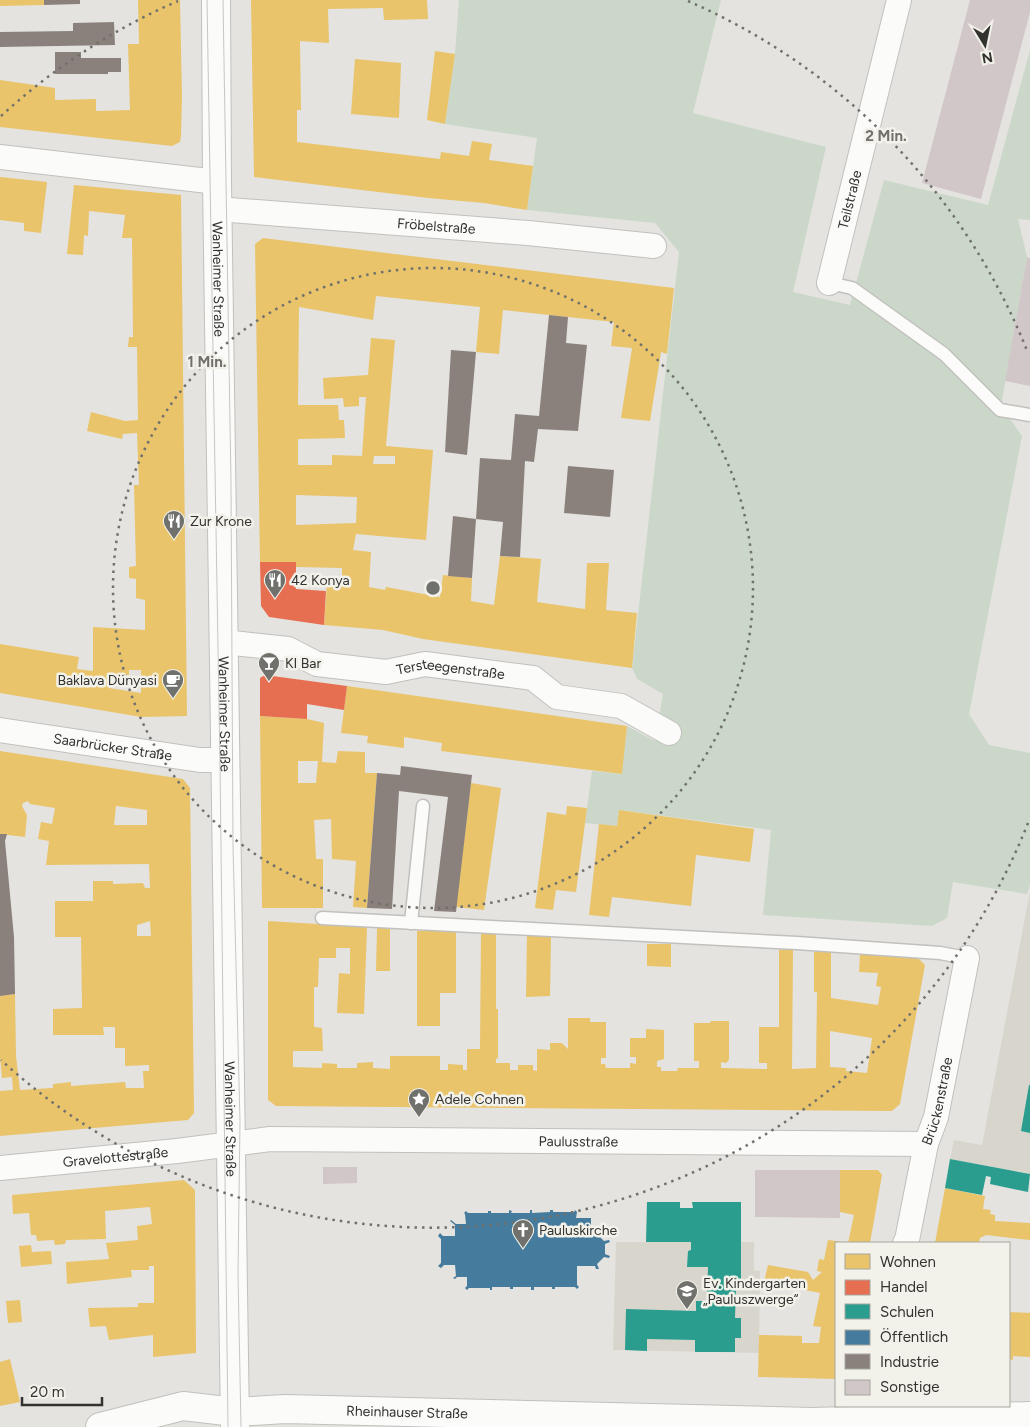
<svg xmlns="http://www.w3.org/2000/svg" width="1030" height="1427" font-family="Figtree,sans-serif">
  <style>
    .built { fill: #d8d6cc }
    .green { fill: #cbd8c9 }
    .homes { fill: #e9c46a; fill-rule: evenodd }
    .shops { fill: #e76f51 }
    .schools { fill: #2a9d8f }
    .public { fill: #457b9d }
    .industry { fill: #8a817c }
    .building { fill: #d1c6c8 }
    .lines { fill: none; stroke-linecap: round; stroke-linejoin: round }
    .lane-casing { stroke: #c1c0bd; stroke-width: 15 }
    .street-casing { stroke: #c1c0bd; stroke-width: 26 }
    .secondary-casing { stroke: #c1c0bd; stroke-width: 30 }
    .lane { stroke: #fbfbfa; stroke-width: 12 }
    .street { stroke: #fbfbfa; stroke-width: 24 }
    .secondary { stroke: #fbfbfa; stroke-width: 28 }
    .tram { stroke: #c6c6c6; stroke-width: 1 }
    .ring { fill: none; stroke: #70706d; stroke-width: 2.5; stroke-dasharray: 2.5 5 }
    .labels { text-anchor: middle; stroke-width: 5; stroke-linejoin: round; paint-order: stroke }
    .street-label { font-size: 14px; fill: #32322f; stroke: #f3f2ea }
    .poi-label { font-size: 14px; fill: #32322f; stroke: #f3f2ea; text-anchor: start }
    .centre { fill: #70706d; stroke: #f3f2ea; stroke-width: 2.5 }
    .ring-label { font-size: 15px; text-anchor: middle; font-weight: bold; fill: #70706d; stroke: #f3f2ea; stroke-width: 5; stroke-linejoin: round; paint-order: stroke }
  </style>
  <rect width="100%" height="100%" fill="#e4e3df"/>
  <g class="built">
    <polygon points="1030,891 1030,1174 950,1159 954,1140 982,1145"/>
    <polygon points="616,1242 754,1242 754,1270 760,1271 759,1353 613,1350"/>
  </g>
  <polygon class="green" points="459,0 721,0 693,113 826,147 793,292 850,305 884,180 988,205 1030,50 1030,220 1018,219 1027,257 1001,406 1022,436 969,714 989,745 1030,753 1030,885 1027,894 953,882 947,918 932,926 763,915 771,830 619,810 617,826 585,823 592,771 621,774 627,726 655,741 663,694 637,679 632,668 679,252 655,223 527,210 537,138 445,124 455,54"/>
  <g class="homes">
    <polygon points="0,0 44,0 44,5 0,6"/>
    <polygon points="138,0 180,0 182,97 181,136 180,142 172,146 0,127 0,80 55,88 55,100 96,99 96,111 130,110 128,44 139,44"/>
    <polygon points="251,0 427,0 428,19 384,20 383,8 328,9 329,43 300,41 301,110 297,110 297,142 440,159 441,152 469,156 472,141 492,144 489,160 533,166 527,210 484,203 428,198 254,177"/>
    <polygon points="435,51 455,54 445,124 427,120"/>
    <polygon points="355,59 401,63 399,118 351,114"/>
    <polygon points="0,177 47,182 41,233 24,231 24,223 0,220"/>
    <path d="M 74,185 L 181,195 L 187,716 L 141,717 L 0,693 L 0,644 L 79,657 L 77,669 L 93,671 L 93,627 L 145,630 L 145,600 L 136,598 L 136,579 L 129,578 L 129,567 L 136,566 L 134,485 L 139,485 L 137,433 L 123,434 L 122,439 L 87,431 L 91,412 L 125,421 L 138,420 L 137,347 L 128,347 L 129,337 L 133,337 L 132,238 L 122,238 L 125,215 L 89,211 L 88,236 L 84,235 L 83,255 L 67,254 ZM 129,670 L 141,670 L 141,693 L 109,688 L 110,674 L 129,675 Z"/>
    <path d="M 263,238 L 674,288 L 667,354 L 661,352 L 650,421 L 621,418 L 632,348 L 611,346 L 614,322 L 503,310 L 499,354 L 476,352 L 480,307 L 376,296 L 373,320 L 299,307 L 298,405 L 338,405 L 339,420 L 344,420 L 345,438 L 298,439 L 298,465 L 332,465 L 332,455 L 362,456 L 366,397 L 359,397 L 359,406 L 344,407 L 343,398 L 324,399 L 323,378 L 368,375 L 371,338 L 395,340 L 386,446 L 433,450 L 426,540 L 356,534 L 353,550 L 371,552 L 369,587 L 385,590 L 386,587 L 440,597 L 443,575 L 472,578 L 471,601 L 494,605 L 500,556 L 541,559 L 537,602 L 585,609 L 587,563 L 609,563 L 606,610 L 637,613 L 632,668 L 423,639 L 383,630 L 324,625 L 327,584 L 342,584 L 342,568 L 296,567 L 296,562 L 260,562 L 255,244 ZM 374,456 L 395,456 L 395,464 L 373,464 ZM 296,495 L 357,497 L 356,523 L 296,525 Z"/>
    <polygon points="347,686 627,726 622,774 441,751 442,743 404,737 404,748 367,743 368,736 341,733"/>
    <path d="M 260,716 L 307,719 L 324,723 L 322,762 L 336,763 L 338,751 L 365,752 L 365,773 L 377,773 L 367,908 L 353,907 L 356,861 L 332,859 L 331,819 L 314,820 L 316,859 L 323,859 L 323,908 L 262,908 ZM 298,761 L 318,761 L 316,783 L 298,783 Z"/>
    <path d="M 0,751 L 183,779 L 190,788 L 194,1113 L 188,1120 L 0,1136 L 0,1091 L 13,1090 L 12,1077 L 2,1078 L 0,1057 L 0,996 L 15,994 L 16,1056 L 20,1090 L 53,1088 L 53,1084 L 71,1082 L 71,1086 L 125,1082 L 126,1088 L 144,1088 L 143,1071 L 149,1071 L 149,1065 L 125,1066 L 125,1048 L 115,1048 L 115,1027 L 103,1027 L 104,1035 L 53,1035 L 53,1009 L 82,1008 L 81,937 L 55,937 L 55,901 L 93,901 L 93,881 L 113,881 L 113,884 L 143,883 L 145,888 L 150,888 L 149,864 L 46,865 L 49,841 L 38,839 L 41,822 L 52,824 L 55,808 L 30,804 L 28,801 L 23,803 L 22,806 L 27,815 L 25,837 L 0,834 ZM 116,806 L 147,810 L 147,825 L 114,825 ZM 150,921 L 151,936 L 137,936 L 137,925 Z"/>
    <polygon points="471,783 501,788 484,910 456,907"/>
    <polygon points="567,806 587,808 576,892 556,890 553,910 535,908 547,812 566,815"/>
    <polygon points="619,810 754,829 750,862 696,855 691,906 612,897 609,917 589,915 599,824 617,826"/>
    <path d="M 268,921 L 367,927 L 364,1014 L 337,1013 L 339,973 L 350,974 L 350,948 L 336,948 L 336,958 L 319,958 L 318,987 L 314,987 L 314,1027 L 322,1028 L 323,1051 L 293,1051 L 293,1067 L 322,1068 L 322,1063 L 337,1064 L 337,1068 L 357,1068 L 357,1063 L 373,1062 L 373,1068 L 390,1069 L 390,1056 L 440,1056 L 440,1070 L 448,1070 L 448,1064 L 463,1065 L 463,1070 L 467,1070 L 467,1049 L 480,1049 L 481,932 L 496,932 L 496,1009 L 498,1009 L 498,1059 L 496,1058 L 496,1063 L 510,1063 L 510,1070 L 518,1070 L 518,1065 L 533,1065 L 533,1070 L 537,1071 L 537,1049 L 550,1050 L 550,1043 L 562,1043 L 568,1049 L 568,1018 L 590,1018 L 590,1022 L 606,1022 L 606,1058 L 601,1058 L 601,1064 L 605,1064 L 606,1068 L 630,1068 L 630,1063 L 636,1064 L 636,1057 L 630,1057 L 630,1038 L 646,1038 L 646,1029 L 664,1030 L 664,1059 L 657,1061 L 657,1067 L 661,1067 L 661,1071 L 677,1071 L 678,1068 L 699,1068 L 699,1061 L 694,1061 L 694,1023 L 710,1023 L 711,1021 L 729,1021 L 729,1060 L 726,1063 L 721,1062 L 721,1068 L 767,1069 L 767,1063 L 759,1063 L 759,1027 L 779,1027 L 779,950 L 793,950 L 792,1069 L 816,1068 L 817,992 L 814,992 L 814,952 L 831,952 L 831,998 L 878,1005 L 881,987 L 876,986 L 878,973 L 859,972 L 860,954 L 918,958 L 925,965 L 900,1104 L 892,1111 L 276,1106 L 268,1100 ZM 830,1031 L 872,1038 L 867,1073 L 846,1071 L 846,1068 L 830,1067 Z"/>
    <polygon points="377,928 390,928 390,971 376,971"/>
    <polygon points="417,931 456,931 456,993 440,993 440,1026 417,1026"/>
    <polygon points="527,936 551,936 550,996 526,997"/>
    <polygon points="647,944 671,944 671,967 647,966"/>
    <polygon points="840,1170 878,1170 882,1175 870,1243 848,1243 854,1215 840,1212"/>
    <polygon points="184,1180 195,1190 196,1353 153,1357 153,1335 109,1340 106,1326 90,1327 88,1308 138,1307 138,1303 154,1303 154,1266 149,1266 149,1270 131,1270 132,1277 67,1284 66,1262 109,1259 106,1243 138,1240 137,1226 152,1224 150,1207 105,1211 106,1239 66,1240 65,1244 55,1245 54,1240 37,1241 36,1235 31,1235 29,1213 13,1214 12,1195"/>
    <polygon points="945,1188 985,1196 983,1209 991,1210 990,1214 995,1215 995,1221 1030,1223 1030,1240 986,1235 980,1238 979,1243 935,1243"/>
    <polygon points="828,1240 844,1242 836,1243 836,1379 758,1377 759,1335 802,1336 802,1343 819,1343 821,1327 813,1326 820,1293 764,1282 768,1265 808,1272 813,1280 822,1272 817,1271 819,1259 824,1260"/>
    <polygon points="31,1245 32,1252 51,1251 52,1264 21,1267 19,1246"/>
    <polygon points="20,1300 22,1322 8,1323 6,1301"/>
    <polygon points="1009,1312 1030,1313 1030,1357 1013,1356 1013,1360 1009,1359"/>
    <polygon points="10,1359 20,1402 0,1406 0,1362"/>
  </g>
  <g class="shops">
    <polygon points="260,562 296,562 296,589 326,591 324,625 269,617 261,606"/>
    <polygon points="265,675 347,686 344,710 307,704 307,719 260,716 260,678"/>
  </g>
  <g class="schools">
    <polygon points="1029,1085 1030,1085 1030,1133 1021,1131"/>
    <polygon points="950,1159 1030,1174 1028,1192 990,1184 991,1177 986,1176 982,1195 945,1188"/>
    <polygon points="647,1202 680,1202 680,1208 693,1208 692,1202 741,1202 741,1286 736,1286 735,1318 741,1318 741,1338 735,1338 735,1352 695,1352 695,1340 647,1339 647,1351 625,1350 626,1309 696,1311 696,1301 707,1301 708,1267 687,1267 688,1251 691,1250 691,1242 646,1242"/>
  </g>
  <polygon class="public" points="509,1210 512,1211 511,1213 530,1213 530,1210 532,1210 532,1213 550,1212 550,1210 553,1210 553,1212 574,1212 575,1210 577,1212 576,1218 591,1218 591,1233 594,1234 595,1229 599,1229 597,1234 604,1241 609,1240 610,1242 605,1244 605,1254 610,1256 609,1258 604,1257 597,1264 599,1269 596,1269 595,1266 577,1266 577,1285 579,1287 577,1289 575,1287 555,1287 555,1289 552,1289 552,1287 534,1287 534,1290 531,1290 531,1287 513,1287 513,1289 510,1289 510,1287 492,1287 492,1290 490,1290 490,1288 469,1288 467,1290 465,1288 467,1286 467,1277 457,1277 455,1279 453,1278 456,1276 455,1265 444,1265 441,1268 438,1266 441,1263 441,1239 438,1236 440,1233 443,1236 455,1236 455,1225 450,1221 451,1220 456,1224 466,1224 465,1214 464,1213 466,1211 468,1213 488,1213 488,1211 491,1211 491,1213 509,1213"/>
  <g class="industry">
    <polygon points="44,0 80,0 80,4 44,5"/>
    <polygon points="114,22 115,45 0,47 0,32 73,31 73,23"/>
    <polygon points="55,52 81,52 81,58 121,58 121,72 108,72 108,74 55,74"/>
    <polygon points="549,315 568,317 566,343 587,345 578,431 538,429 534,462 525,461 520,557 500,556 503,522 476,519 480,458 511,460 515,414 539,416"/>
    <polygon points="451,350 476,352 467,455 445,452"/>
    <polygon points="568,466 614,470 610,517 564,513"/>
    <polygon points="453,516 476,519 472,578 448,576"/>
    <polygon points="401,766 472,775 456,912 434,911 448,797 399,791 392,909 367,908 377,773 400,775"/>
    <polygon points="0,834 7,834 5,841 14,937 15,992 15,994 0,996"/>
  </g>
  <g class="building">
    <polygon points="970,0 1030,0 1030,12 981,199 922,183"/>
    <polygon points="1027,257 1030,258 1030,386 1005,381"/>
    <polygon points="323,1167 357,1167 357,1183 323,1184"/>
    <polygon points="755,1170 840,1170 840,1218 755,1217"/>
  </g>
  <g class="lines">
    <g class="lane-casing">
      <g id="lane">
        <polyline points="829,283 852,288 944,354 1000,410 1030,415"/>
        <polyline points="322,918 797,943 940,953 967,958"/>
        <polyline points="411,923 423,806"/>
      </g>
    </g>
    <g class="street-casing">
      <g id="street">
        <polyline points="0,157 217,182"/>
        <path id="s1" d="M 217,209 L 528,233 L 654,246"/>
        <path id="s2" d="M 829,283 L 899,0"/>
        <path id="s3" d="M 224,642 L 288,649 L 317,664 L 386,672 L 425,664 L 533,678 L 557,697 L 621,706 L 669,733"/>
        <path id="s4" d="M 0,730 L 200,760 L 226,760"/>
        <path id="s5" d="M 0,1168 L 177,1151 L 270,1139 L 926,1144"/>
        <path id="s6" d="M 905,1243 L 907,1240 L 926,1144 L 936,1117 L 967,958"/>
      </g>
    </g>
    <g class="secondary-casing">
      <g id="secondary">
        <path id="s7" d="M 216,0 L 217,182 L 235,1427"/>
        <path id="s8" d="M 100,1427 L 183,1406 L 235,1412 L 285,1409 L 812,1422 L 1030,1416"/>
      </g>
    </g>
    <use href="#lane" class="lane"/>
    <use href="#street" class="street"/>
    <use href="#secondary" class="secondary"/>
    <g class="tram">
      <polyline points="207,0 220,764 228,1427"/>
      <polyline points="223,0 231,483 233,846 240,1122 238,1274 241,1427"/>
    </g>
  </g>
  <g class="ring">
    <circle cx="433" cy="588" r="320"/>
    <path d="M1028 823A640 640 0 0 1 1 1060M1 116A640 640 0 0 1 178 1M688 1A640 640 0 0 1 1028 353"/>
  </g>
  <defs>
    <g id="restaurant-pin" transform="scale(1.125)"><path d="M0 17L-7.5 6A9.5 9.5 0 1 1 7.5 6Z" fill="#70706d" stroke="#f3f2ea"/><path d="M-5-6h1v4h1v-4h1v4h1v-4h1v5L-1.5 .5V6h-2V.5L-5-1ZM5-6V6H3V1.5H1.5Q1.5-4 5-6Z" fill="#fff"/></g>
    <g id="bar-pin" transform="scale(1.125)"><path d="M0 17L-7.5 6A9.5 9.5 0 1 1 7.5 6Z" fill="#70706d" stroke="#f3f2ea"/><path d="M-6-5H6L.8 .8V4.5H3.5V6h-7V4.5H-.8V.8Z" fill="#fff"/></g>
    <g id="cafe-pin" transform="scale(1.125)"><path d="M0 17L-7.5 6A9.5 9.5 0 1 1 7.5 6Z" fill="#70706d" stroke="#f3f2ea"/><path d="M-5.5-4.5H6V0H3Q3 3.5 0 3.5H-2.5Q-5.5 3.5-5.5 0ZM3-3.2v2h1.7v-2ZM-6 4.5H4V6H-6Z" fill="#fff"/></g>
    <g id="sight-pin" transform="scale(1.125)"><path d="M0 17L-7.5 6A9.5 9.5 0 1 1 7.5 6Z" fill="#70706d" stroke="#f3f2ea"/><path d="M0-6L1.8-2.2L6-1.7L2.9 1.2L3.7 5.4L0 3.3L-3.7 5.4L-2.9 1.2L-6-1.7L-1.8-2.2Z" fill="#fff"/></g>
    <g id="church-pin" transform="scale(1.125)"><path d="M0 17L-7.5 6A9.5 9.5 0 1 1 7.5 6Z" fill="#70706d" stroke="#f3f2ea"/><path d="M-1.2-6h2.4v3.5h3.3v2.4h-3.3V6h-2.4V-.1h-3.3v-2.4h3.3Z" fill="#fff"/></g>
    <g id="school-pin" transform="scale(1.125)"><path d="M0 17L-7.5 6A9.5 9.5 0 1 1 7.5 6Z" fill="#70706d" stroke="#f3f2ea"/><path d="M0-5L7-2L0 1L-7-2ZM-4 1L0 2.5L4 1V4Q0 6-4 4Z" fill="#fff"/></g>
  </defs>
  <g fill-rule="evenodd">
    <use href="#restaurant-pin" x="174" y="521"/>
    <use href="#restaurant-pin" x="275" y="580"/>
    <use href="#bar-pin" x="269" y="663"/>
    <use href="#cafe-pin" x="173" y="680"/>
    <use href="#sight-pin" x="419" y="1099"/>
    <use href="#church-pin" x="523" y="1230"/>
    <use href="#school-pin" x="687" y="1291"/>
  </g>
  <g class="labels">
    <g class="street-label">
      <text dy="5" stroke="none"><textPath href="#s2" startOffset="86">Teilstraße</textPath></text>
      <text dy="5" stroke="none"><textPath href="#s1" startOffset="220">Fröbelstraße</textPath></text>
      <text dy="5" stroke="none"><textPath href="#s7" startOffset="279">Wanheimer Straße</textPath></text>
      <text dy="5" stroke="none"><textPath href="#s3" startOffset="232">Tersteegenstraße</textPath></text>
      <text dy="5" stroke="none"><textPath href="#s7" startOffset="714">Wanheimer Straße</textPath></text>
      <text dy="5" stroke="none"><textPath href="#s4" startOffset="114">Saarbrücker Straße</textPath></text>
      <text dy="5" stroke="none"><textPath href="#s6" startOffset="146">Brückenstraße</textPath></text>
      <text dy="5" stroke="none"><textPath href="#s7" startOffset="1119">Wanheimer Straße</textPath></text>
      <text dy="5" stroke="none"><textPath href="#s5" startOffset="580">Paulusstraße</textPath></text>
      <text dy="5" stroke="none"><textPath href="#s5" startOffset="116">Gravelottestraße</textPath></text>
      <text dy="5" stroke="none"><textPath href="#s8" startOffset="310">Rheinhauser Straße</textPath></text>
    </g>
    <g class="poi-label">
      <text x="190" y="526">Zur Krone</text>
      <text x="291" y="585">42 Konya</text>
      <text x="285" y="668">KI Bar</text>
      <text x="157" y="685" text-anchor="end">Baklava Dünyasi</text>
      <text x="435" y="1104">Adele Cohnen</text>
      <text x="539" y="1235">Pauluskirche</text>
      <text x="703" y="1288">Ev. Kindergarten<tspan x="703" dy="16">„Pauluszwerge“</tspan></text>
    </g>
  </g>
  <circle cx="433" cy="588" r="8" class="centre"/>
  <g class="ring-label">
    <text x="886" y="141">2 Min.</text>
    <text x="207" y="367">1 Min.</text>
  </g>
  <rect x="835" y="1242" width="175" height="165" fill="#f3f2ea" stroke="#a6a59f"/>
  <rect x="845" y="1254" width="25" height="15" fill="#e9c46a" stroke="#a6a59f"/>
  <text x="880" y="1267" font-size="15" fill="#32322f">Wohnen</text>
  <rect x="845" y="1280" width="25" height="15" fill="#e76f51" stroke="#a6a59f"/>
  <text x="880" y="1292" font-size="15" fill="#32322f">Handel</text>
  <rect x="845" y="1304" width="25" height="15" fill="#2a9d8f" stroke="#a6a59f"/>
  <text x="880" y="1317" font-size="15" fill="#32322f">Schulen</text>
  <rect x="845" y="1330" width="25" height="15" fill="#457b9d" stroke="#a6a59f"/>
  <text x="880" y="1342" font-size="15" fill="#32322f">Öffentlich</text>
  <rect x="845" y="1354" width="25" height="15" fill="#8a817c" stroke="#a6a59f"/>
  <text x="880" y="1367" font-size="15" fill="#32322f">Industrie</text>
  <rect x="845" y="1380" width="25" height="15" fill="#d1c6c8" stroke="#a6a59f"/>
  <text x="880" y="1392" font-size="15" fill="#32322f">Sonstige</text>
  <g transform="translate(985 45) rotate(170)" stroke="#f3f2ea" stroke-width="4" paint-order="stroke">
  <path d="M0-4L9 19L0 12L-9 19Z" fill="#32322f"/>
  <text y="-8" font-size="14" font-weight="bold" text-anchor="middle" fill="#32322f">N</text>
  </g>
  <path d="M22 1397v8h80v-8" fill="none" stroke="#32322f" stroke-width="2.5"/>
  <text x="30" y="1397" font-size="15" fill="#32322f" stroke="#f3f2ea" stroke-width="4" paint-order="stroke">20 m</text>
</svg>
